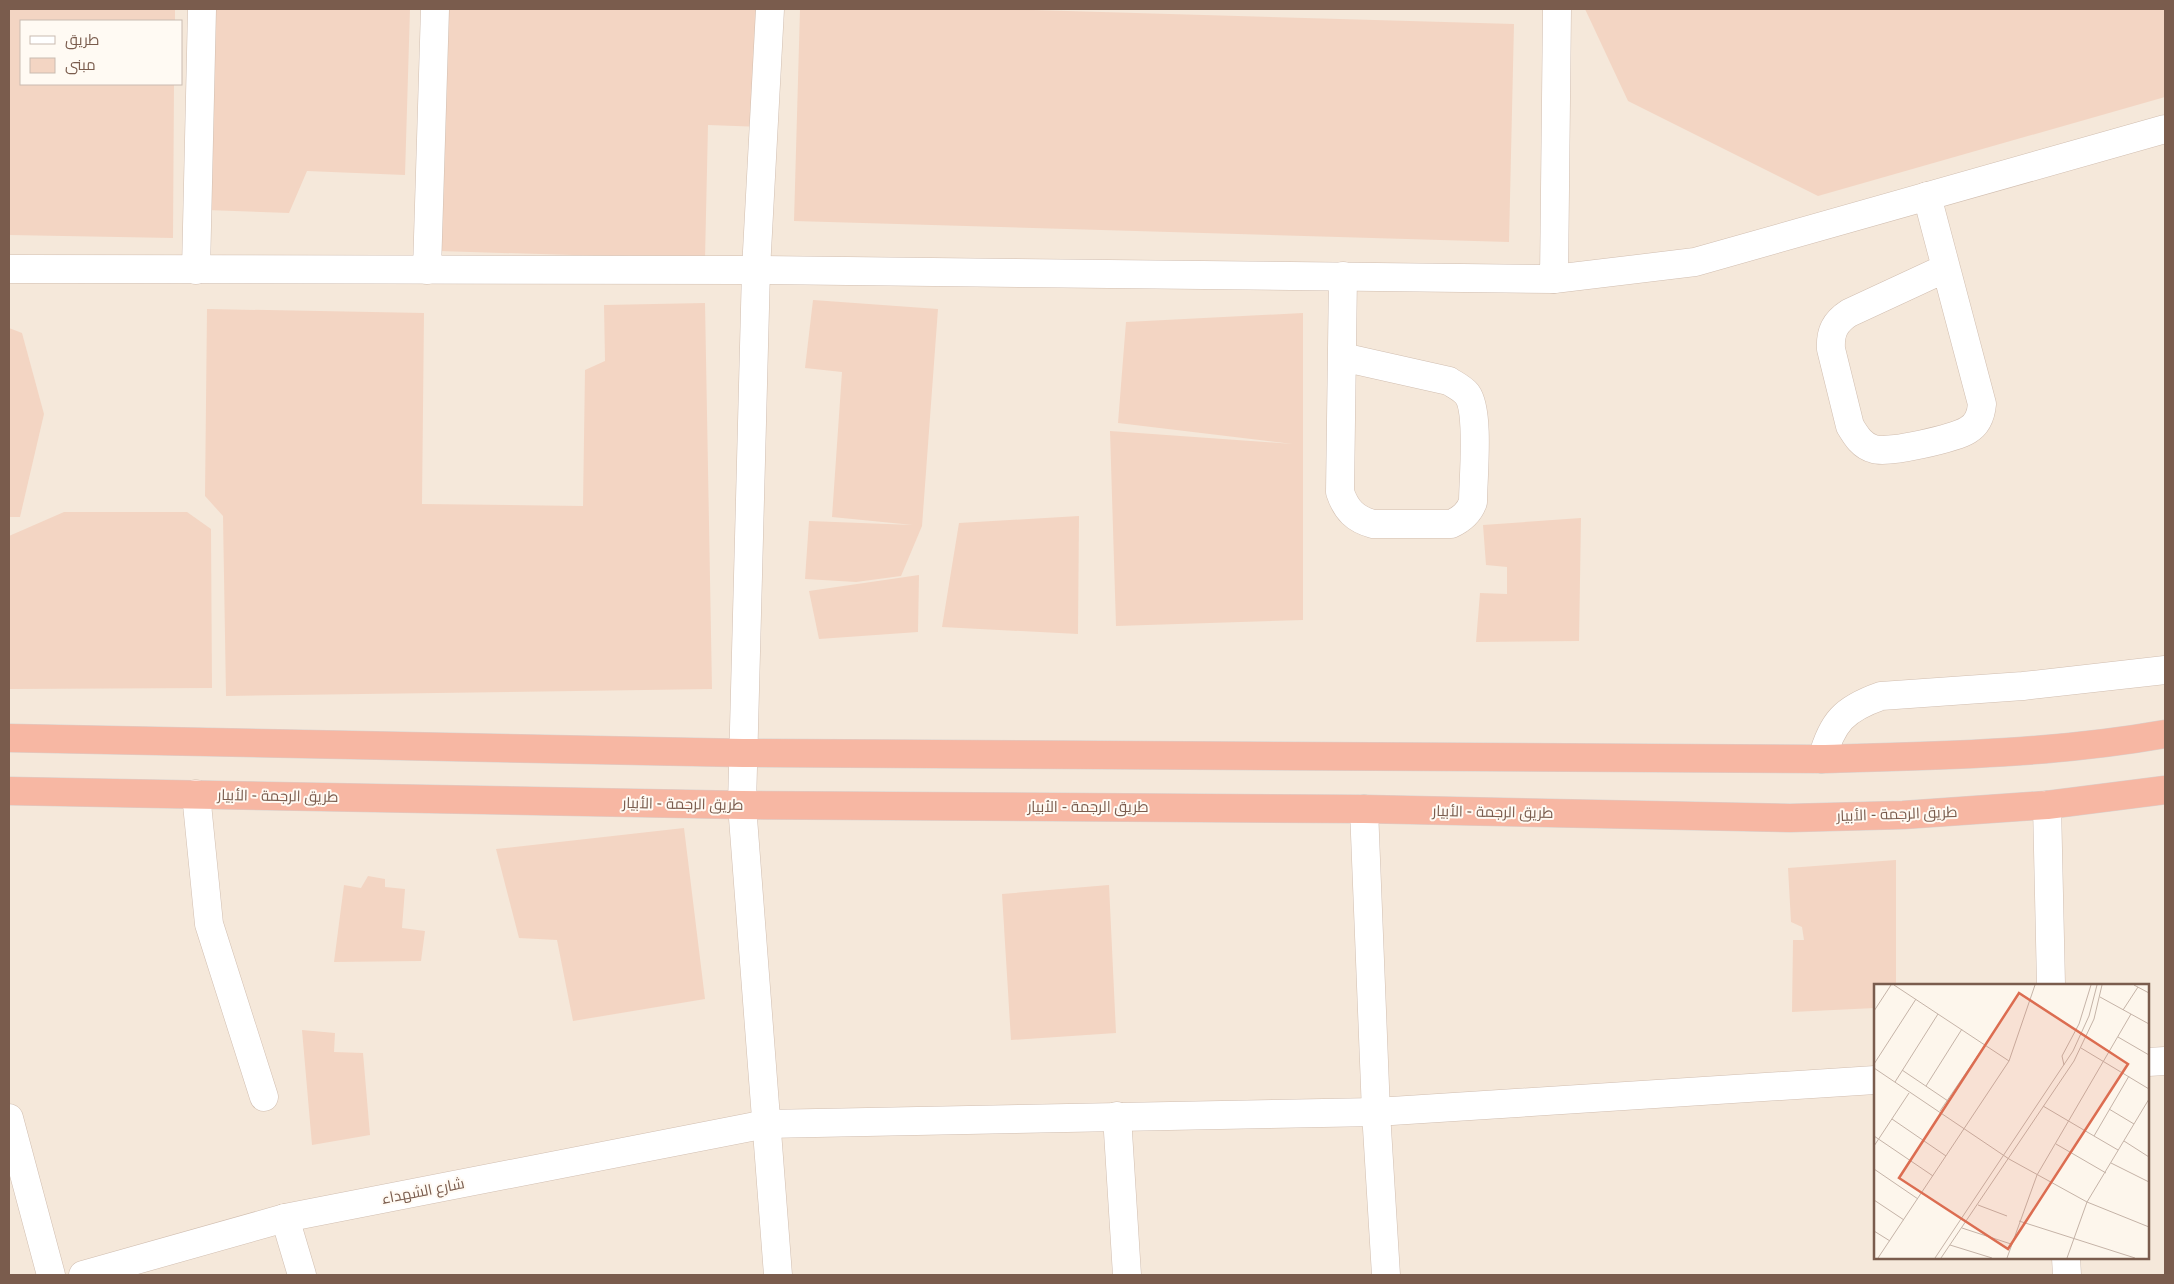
<svg xmlns="http://www.w3.org/2000/svg" width="2174" height="1284" font-family="'IBM Plex Sans',Cairo,sans-serif">
  <style>
    .residential { fill: #f5e8da; fill-rule: evenodd }
    .building { fill: #f3d5c3 }
    .lines { fill: none; stroke-linecap: round; stroke-linejoin: round }
    .minor-casing { stroke: #d1beb0; stroke-width: 29 }
    .highway-casing { stroke: #dad1cd; stroke-width: 29 }
    .minor { stroke: #fff; stroke-width: 28 }
    .highway { stroke: #f7b7a3; stroke-width: 28 }
    .labels { text-anchor: middle; stroke-width: 4; stroke-linejoin: round; paint-order: stroke }
    .street-label { font-size: 15px; fill: #7a5c4d; stroke: #fffaf3 }
    .inset-road { fill: none; stroke: #c5b3a7; stroke-width: 1 }
    .view { fill: #dc6d51; fill-opacity: 0.15; stroke: #dc6d51; stroke-width: 2.5 }
    .inset-edge { fill: none; stroke: #7a5c4d; stroke-width: 2.5 }
  </style>
  <rect width="100%" height="100%" fill="#fdf6ec"/>
  <path class="residential" d="M 9,9 L 2165,9 L 2165,1275 L 9,1275 ZM 21,21 L 181,21 L 181,84 L 21,84 ZM 1875,985 L 2148,985 L 2148,1258 L 1875,1258 Z"/>
  <g class="building">
    <polygon points="9,9 175,9 175,21 21,21 21,84 174,84 173,238 9,235"/>
    <polygon points="213,9 410,9 405,175 307,171 289,213 206,210"/>
    <polygon points="445,9 766,9 763,127 708,125 705,259 439,251"/>
    <polygon points="800,9 995,9 1514,24 1509,242 794,221"/>
    <polygon points="1585,9 2165,9 2165,97 1818,196 1628,101"/>
    <polygon points="813,300 938,309 922,526 901,576 856,582 805,579 809,521 913,525 832,517 842,372 805,368"/>
    <polygon points="705,303 712,689 226,696 223,516 205,496 207,309 424,313 422,504 583,506 585,370 605,361 604,305"/>
    <polygon points="1303,313 1303,620 1116,626 1110,431 1293,444 1118,423 1126,322"/>
    <polygon points="9,328 22,333 44,414 20,517 9,517"/>
    <polygon points="64,512 187,512 211,529 212,688 9,689 9,536"/>
    <polygon points="1079,516 1078,634 942,627 959,523"/>
    <polygon points="1581,518 1579,641 1476,642 1480,593 1507,594 1507,567 1486,565 1483,525"/>
    <polygon points="919,575 918,632 819,639 809,591"/>
    <polygon points="684,828 705,999 573,1021 557,940 519,938 496,849"/>
    <polygon points="1896,860 1896,985 1875,985 1875,1008 1792,1012 1793,940 1804,940 1802,927 1791,922 1788,868"/>
    <polygon points="368,876 385,879 385,887 405,889 402,928 425,931 421,961 334,962 344,885 361,888"/>
    <polygon points="1109,885 1116,1033 1011,1040 1002,894"/>
    <polygon points="302,1030 335,1033 334,1052 363,1053 370,1135 312,1145"/>
  </g>
  <g class="lines">
    <g class="minor-casing">
      <g id="minor">
        <polyline points="770,9 756,270 742,805 778,1275"/>
        <path d="M 1927,196 L 1982,404 C 1981,415 1978,424 1968,430 C 1955,438 1888,454 1874,449 C 1862,446 1856,436 1850,426 L 1831,349 C 1830,332 1835,322 1849,313 L 1946,268"/>
        <polyline points="9,269 756,270 1554,279 1557,9"/>
        <polyline points="196,270 202,9"/>
        <polyline points="427,270 435,9"/>
        <polyline points="1554,279 1695,262 2165,129"/>
        <path d="M 1342,357 L 1449,381 C 1455,385 1462,388 1467,394 C 1480,411 1473,479 1473,502 C 1469,513 1462,519 1451,524 L 1373,524 C 1355,519 1346,510 1340,492 L 1343,276"/>
        <path d="M 1822,759 C 1832,722 1844,709 1881,696 L 2023,686 L 2165,670"/>
        <polyline points="196,794 209,924 264,1097"/>
        <polyline points="2047,805 2051,985"/>
        <polyline points="1364,809 1376,1112 1386,1275"/>
        <polyline points="2148,1062 2165,1061"/>
        <polyline points="1117,1116 1127,1275"/>
        <polyline points="9,1118 51,1275"/>
        <polyline points="285,1218 302,1275"/>
        <polyline points="2066,1258 2067,1275"/>
        <polyline points="83,1275 285,1218 766,1124 1376,1112 1875,1080"/>
      </g>
    </g>
    <g class="highway-casing">
      <g id="highway">
        <path d="M 9,738 L 743,753 L 1822,759 C 1937,756 2052,754 2165,734"/>
        <polyline points="9,791 742,805 1364,809 1790,818 1903,815 2047,805 2165,790"/>
      </g>
    </g>
    <use href="#minor" class="minor"/>
    <use href="#highway" class="highway"/>
  </g>
  <g class="labels">
    <g class="street-label">
      <text transform="translate(278 796) rotate(1)" y="5">طريق الرجمة - الأبيار</text>
      <text transform="translate(683 804) rotate(1)" y="5">طريق الرجمة - الأبيار</text>
      <text x="1088" y="812">طريق الرجمة - الأبيار</text>
      <text transform="translate(1493 812) rotate(1)" y="5">طريق الرجمة - الأبيار</text>
      <text transform="translate(1897 814) rotate(-2)" y="5">طريق الرجمة - الأبيار</text>
      <text transform="translate(423 1191) rotate(-11)" y="5">شارع الشهداء</text>
    </g>
  </g>
  <g transform="translate(1874 984)">
    <rect width="275" height="275" fill="#fdf6ec"/>
    <path class="inset-road" d="M 260,1 L 275,9M 226,13 L 275,40M 249,26 L 264,3M 0,27 L 17,1M 244,53 L 275,71M 207,64 L 275,105M 135,77 L 161,1M 0,80 L 42,15M 190,81 L 188,72 L 205,40 L 217,1M 0,84 L 135,175 L 213,218 L 275,243M 28,86 L 74,117M 21,98 L 64,30M 52,102 L 88,45M 169,122 L 220,152M 235,125 L 260,140M 66,127 L 111,61M 18,135 L 72,172M 0,152 L 59,192M 250,157 L 275,173M 182,160 L 232,189M 0,162 L 35,109M 244,166 L 220,152 L 255,92M 237,179 L 275,198M 0,185 L 44,215M 0,216 L 30,236M 104,221 L 133,232M 145,237 L 261,274M 88,244 L 137,260M 0,247 L 16,257M 76,261 L 118,274M 4,274 L 135,77 L 20,1M 61,274 L 199,67 L 215,32 L 223,1M 67,274 L 200,77 L 220,35 L 228,1M 133,274 L 163,191 L 257,30M 193,274 L 213,218 L 275,115"/>
    <path class="view" d="M 145,9 L 254,80 L 134,265 L 25,194 Z"/>
    <rect width="275" height="275" class="inset-edge"/>
  </g>
  <rect width="2174" height="1284" fill="none" stroke="#7a5c4d" stroke-width="20"/>
  <rect x="20" y="20" width="162" height="65" fill="#fffaf3" stroke="#cabbb1"/>
  <rect x="30" y="36" width="25" height="8" fill="#ffffff" stroke="#cabbb1"/>
  <text x="65" y="45" font-size="15" fill="#7a5c4d">طريق</text>
  <rect x="30" y="58" width="25" height="15" fill="#f3d5c3" stroke="#cabbb1"/>
  <text x="65" y="70" font-size="15" fill="#7a5c4d">مبنى</text>
</svg>
